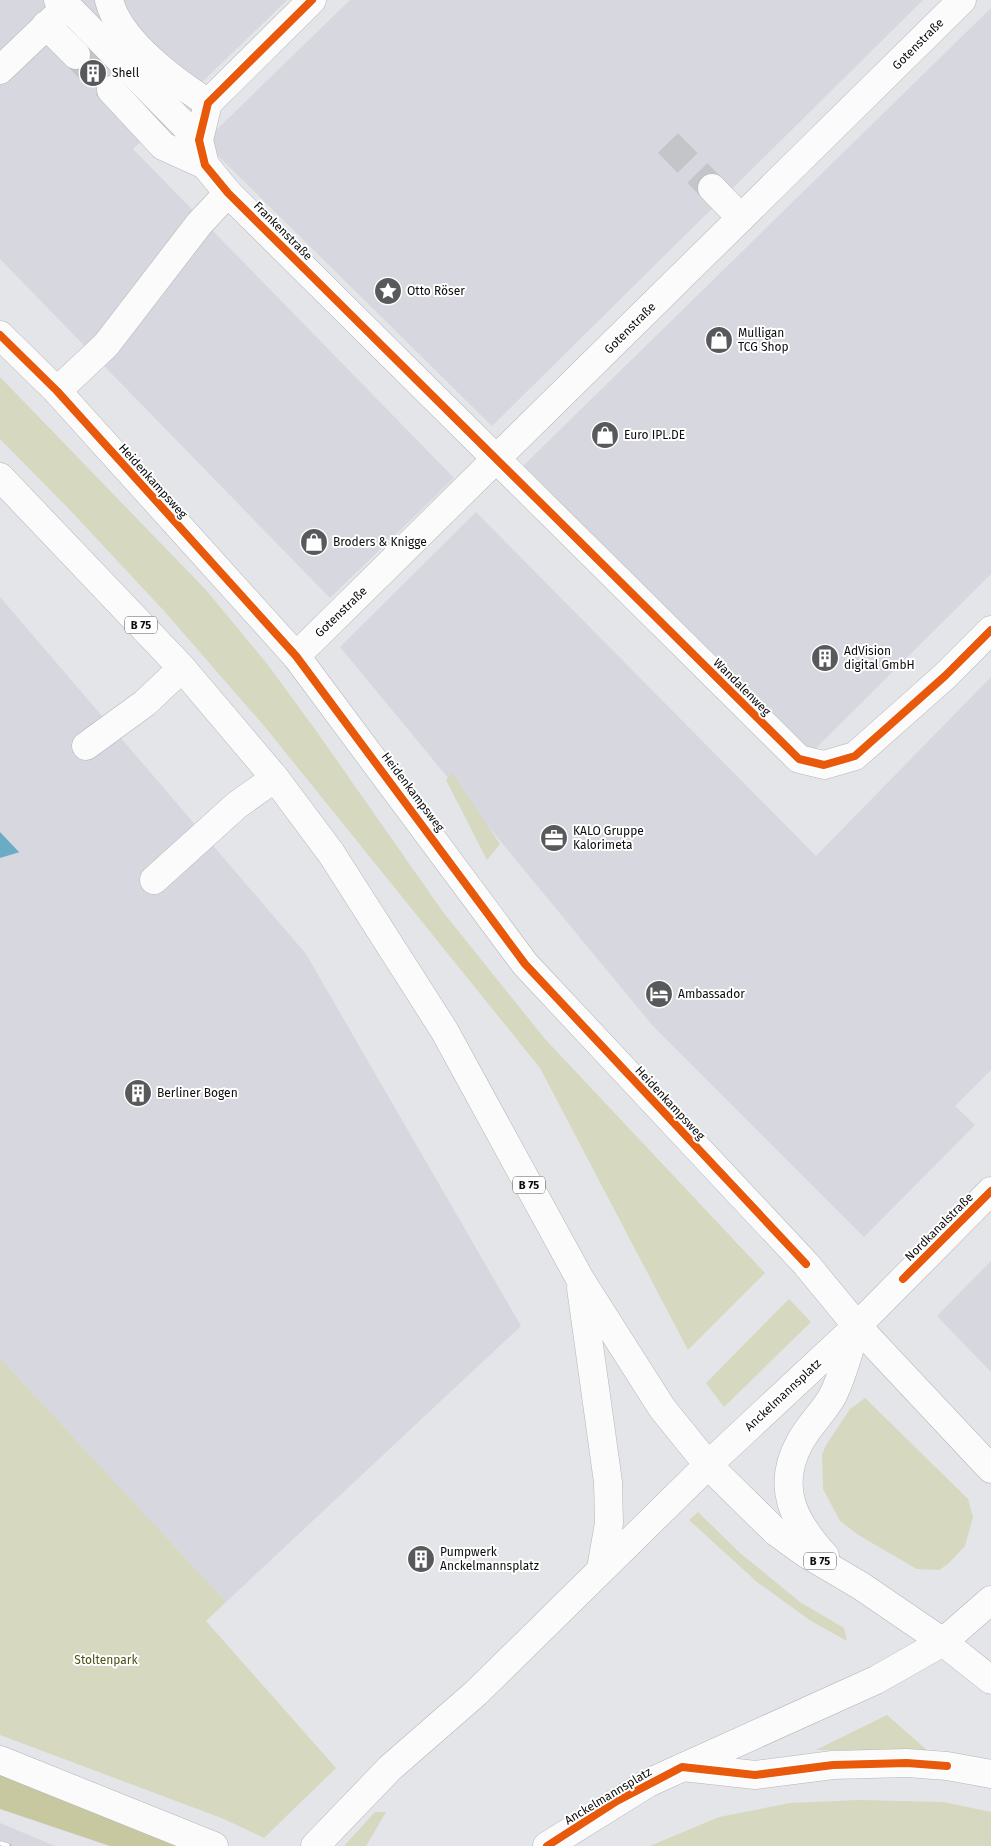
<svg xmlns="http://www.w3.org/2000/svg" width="991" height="1846" font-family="'Fira Sans',sans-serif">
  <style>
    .built { fill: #d6d7df }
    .green { fill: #d6d8bf }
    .forest { fill: #c7c8a0 }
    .water { fill: #6aacc5 }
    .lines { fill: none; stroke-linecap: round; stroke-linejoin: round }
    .minor-tunnel { stroke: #c4c5c8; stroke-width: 28; stroke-dasharray: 28 14; stroke-linecap: butt }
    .minor-casing { stroke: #b5b5b8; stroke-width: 29 }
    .major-casing { stroke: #b5b5b8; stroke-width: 29 }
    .minor { stroke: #fbfbfc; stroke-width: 28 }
    .major { stroke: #fbfbfc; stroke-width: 28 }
    .rail-casing { stroke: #c4c4c4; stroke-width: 5.5 }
    .rail { stroke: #fff; stroke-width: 4; stroke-dasharray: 11; stroke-linecap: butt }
    .cycleway-casing { stroke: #fff; stroke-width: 11 }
    .cycleway { stroke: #e8590c; stroke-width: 8 }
    .labels { text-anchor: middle; stroke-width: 4; stroke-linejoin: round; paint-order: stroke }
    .shield { fill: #fff; stroke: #565657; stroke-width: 1 }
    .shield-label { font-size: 11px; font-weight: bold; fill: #0d0d0f }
    .street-label { font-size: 12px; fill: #0d0d0f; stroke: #fff }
    .poi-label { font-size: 12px; fill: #0d0d0f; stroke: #fff; text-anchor: start }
    .park-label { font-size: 12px; fill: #4e4f15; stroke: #fff }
  </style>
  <rect width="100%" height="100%" fill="#e4e5e9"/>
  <g class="built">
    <polygon points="0,0 287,0 133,149 454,478 330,598 0,259"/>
    <polygon points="350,0 923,0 492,426 204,142"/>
    <polygon points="991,8 991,574 805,759 522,467"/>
    <polygon points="476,512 816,856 991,677 991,1070 955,1106 975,1125 864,1237 653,1026 340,647"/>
    <polygon points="0,597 306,954 521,1326 226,1602 0,1358 0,858 19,852 0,832"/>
    <polygon points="991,1261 991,1372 937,1316"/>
    <polygon points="0,1823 55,1846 0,1846"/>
  </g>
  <g class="green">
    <polygon points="0,377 206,590 268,665 317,732 443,912 545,1039 765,1273 688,1350 540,1068 265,727 165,612 69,509 0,439"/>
    <polygon points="452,773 500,844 487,860 446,780"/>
    <polygon points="789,1299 811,1322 724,1407 706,1383"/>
    <polygon points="0,1358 226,1602 206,1621 336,1768 264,1838 224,1819 0,1735"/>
    <polygon points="865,1398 968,1499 973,1517 965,1546 948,1564 939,1570 917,1569 860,1536 840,1521 823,1489 822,1455 826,1445 850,1409"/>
    <polygon points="698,1512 740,1553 800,1602 844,1628 847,1641 811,1621 757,1582 689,1520"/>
    <polygon points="887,1715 928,1751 816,1750"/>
    <polygon points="859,1800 943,1802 991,1812 991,1846 650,1846 719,1817 790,1803"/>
    <polygon points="375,1812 386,1812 366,1846 344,1846"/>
  </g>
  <polygon class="forest" points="0,1771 193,1846 110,1846 0,1809"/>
  <polygon class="water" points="0,832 19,852 20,852 0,858"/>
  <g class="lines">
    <g class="minor-tunnel">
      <polyline points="76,55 111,90"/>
      <polyline points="668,143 712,188"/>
    </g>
    <g class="minor-casing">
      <g id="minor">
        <polyline points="58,0 67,6 199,140"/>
        <path d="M 109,0 C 119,41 173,80 208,103"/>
        <polyline points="312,0 208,103 199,140 205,165 228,193 799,759 824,765 855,756 945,676 991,630"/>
        <polyline points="46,25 76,55"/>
        <polyline points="0,70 67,6"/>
        <polyline points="111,90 163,146 205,165"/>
        <polyline points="712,188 741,218"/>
        <polyline points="57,391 106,345 199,224 228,193"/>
        <polyline points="296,656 962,0"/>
        <polyline points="86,746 145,703 182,668"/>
        <polyline points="154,880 237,805 275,778"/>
        <polyline points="0,1760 214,1846"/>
      </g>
    </g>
    <g class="major-casing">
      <g id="major">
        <polyline points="0,335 57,391 296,656 525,964 806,1264 857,1326 991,1469"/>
        <polyline points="0,477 182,668 275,778 331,853 444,1030 580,1279 662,1408 708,1465 776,1532 805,1553 861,1586 943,1642 991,1680"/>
        <polyline points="581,1288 608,1482 609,1523 601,1569"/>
        <path d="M 825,1556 C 794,1522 775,1487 800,1442 C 809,1425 824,1412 833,1395 C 843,1375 849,1350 856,1329"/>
        <polyline points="683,1767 755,1775 833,1765 907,1763 947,1766 991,1774"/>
        <polyline points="315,1846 390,1768 476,1693 708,1465 857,1326 991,1191"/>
        <polyline points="547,1846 648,1783 876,1680 943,1642 991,1600"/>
      </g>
    </g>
    <use href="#minor" class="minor"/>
    <use href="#major" class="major"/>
    <g class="rail-casing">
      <polyline id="rail" points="0,1843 9,1846"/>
    </g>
    <use href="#rail" class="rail"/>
    <g class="cycleway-casing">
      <g id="cycleway">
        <polyline points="312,0 208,103 199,140 205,165 228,193 799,759 824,765 855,756 945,676 991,630"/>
        <polyline points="0,335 57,391 296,656 525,964 806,1264"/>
        <polyline points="903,1279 991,1191"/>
        <polyline points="547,1846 617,1801 682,1767 755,1775 833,1765 907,1763 947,1766"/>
      </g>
    </g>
    <use href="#cycleway" class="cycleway"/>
  </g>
  <defs>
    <g id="building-disc" transform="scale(1.4375)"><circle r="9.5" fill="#58595b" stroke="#fff"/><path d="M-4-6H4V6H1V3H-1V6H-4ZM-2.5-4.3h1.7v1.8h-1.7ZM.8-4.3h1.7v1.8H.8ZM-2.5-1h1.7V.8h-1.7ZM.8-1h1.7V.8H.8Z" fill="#fff"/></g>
    <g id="sight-disc" transform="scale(1.4375)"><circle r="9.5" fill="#58595b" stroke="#fff"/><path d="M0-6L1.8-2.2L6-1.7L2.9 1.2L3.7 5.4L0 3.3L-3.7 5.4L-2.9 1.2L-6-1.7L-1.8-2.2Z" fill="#fff"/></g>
    <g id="shop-disc" transform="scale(1.4375)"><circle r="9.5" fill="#58595b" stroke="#fff"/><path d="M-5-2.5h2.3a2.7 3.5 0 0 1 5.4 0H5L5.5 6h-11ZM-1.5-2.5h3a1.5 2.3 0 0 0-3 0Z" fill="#fff"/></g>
    <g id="office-disc" transform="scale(1.4375)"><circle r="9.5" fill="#58595b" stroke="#fff"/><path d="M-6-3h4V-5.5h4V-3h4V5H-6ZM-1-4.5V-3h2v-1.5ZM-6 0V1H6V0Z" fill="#fff"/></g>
    <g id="hotel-disc" transform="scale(1.4375)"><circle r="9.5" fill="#58595b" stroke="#fff"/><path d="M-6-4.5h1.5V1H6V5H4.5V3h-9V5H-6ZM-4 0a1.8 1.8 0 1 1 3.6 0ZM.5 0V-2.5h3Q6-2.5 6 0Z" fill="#fff"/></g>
  </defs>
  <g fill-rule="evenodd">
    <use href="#building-disc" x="93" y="73"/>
    <use href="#sight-disc" x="388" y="291"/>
    <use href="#shop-disc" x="719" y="340"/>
    <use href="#shop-disc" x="605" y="435"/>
    <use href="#shop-disc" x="314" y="542"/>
    <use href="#building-disc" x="825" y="658"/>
    <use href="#office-disc" x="554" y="838"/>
    <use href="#hotel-disc" x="659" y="994"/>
    <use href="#building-disc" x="138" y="1093"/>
    <use href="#building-disc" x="421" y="1559"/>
  </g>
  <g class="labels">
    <g class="shield">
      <rect x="125" y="616.5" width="32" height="17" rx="4"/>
      <rect x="513" y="1176.5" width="32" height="17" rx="4"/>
      <rect x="804" y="1552.5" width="32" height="17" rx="4"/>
    </g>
    <g class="shield-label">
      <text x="141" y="629">B 75</text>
      <text x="529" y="1189">B 75</text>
      <text x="820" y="1565">B 75</text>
    </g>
    <g class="street-label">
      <text transform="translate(918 44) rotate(-45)" y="4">Gotenstraße</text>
      <text transform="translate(283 231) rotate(45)" y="4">Frankenstraße</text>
      <text transform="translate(630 328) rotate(-45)" y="4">Gotenstraße</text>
      <text transform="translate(153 481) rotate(48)" y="4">Heidenkampsweg</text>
      <text transform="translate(341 612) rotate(-44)" y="4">Gotenstraße</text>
      <text transform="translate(742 687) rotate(45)" y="4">Wandalenweg</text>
      <text transform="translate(413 792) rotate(53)" y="4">Heidenkampsweg</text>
      <text transform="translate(670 1103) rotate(47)" y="4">Heidenkampsweg</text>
      <text transform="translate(939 1227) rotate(-45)" y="4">Nordkanalstraße</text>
      <text transform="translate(783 1395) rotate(-43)" y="4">Anckelmannsplatz</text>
      <text transform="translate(608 1796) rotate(-31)" y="4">Anckelmannsplatz</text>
    </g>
    <g class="poi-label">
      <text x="112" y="77">Shell</text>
      <text x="407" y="295">Otto Röser</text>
      <text x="738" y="337">Mulligan<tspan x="738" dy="14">TCG Shop</tspan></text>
      <text x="624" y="439">Euro IPL.DE</text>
      <text x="333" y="546">Broders &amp; Knigge</text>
      <text x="844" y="655">AdVision<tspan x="844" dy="14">digital GmbH</tspan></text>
      <text x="573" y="835">KALO Gruppe<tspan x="573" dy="14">Kalorimeta</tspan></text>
      <text x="678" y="998">Ambassador</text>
      <text x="157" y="1097">Berliner Bogen</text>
      <text x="440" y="1556">Pumpwerk<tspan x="440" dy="14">Anckelmannsplatz</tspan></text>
    </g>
    <g class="park-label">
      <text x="106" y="1664">Stoltenpark</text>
    </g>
  </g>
</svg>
